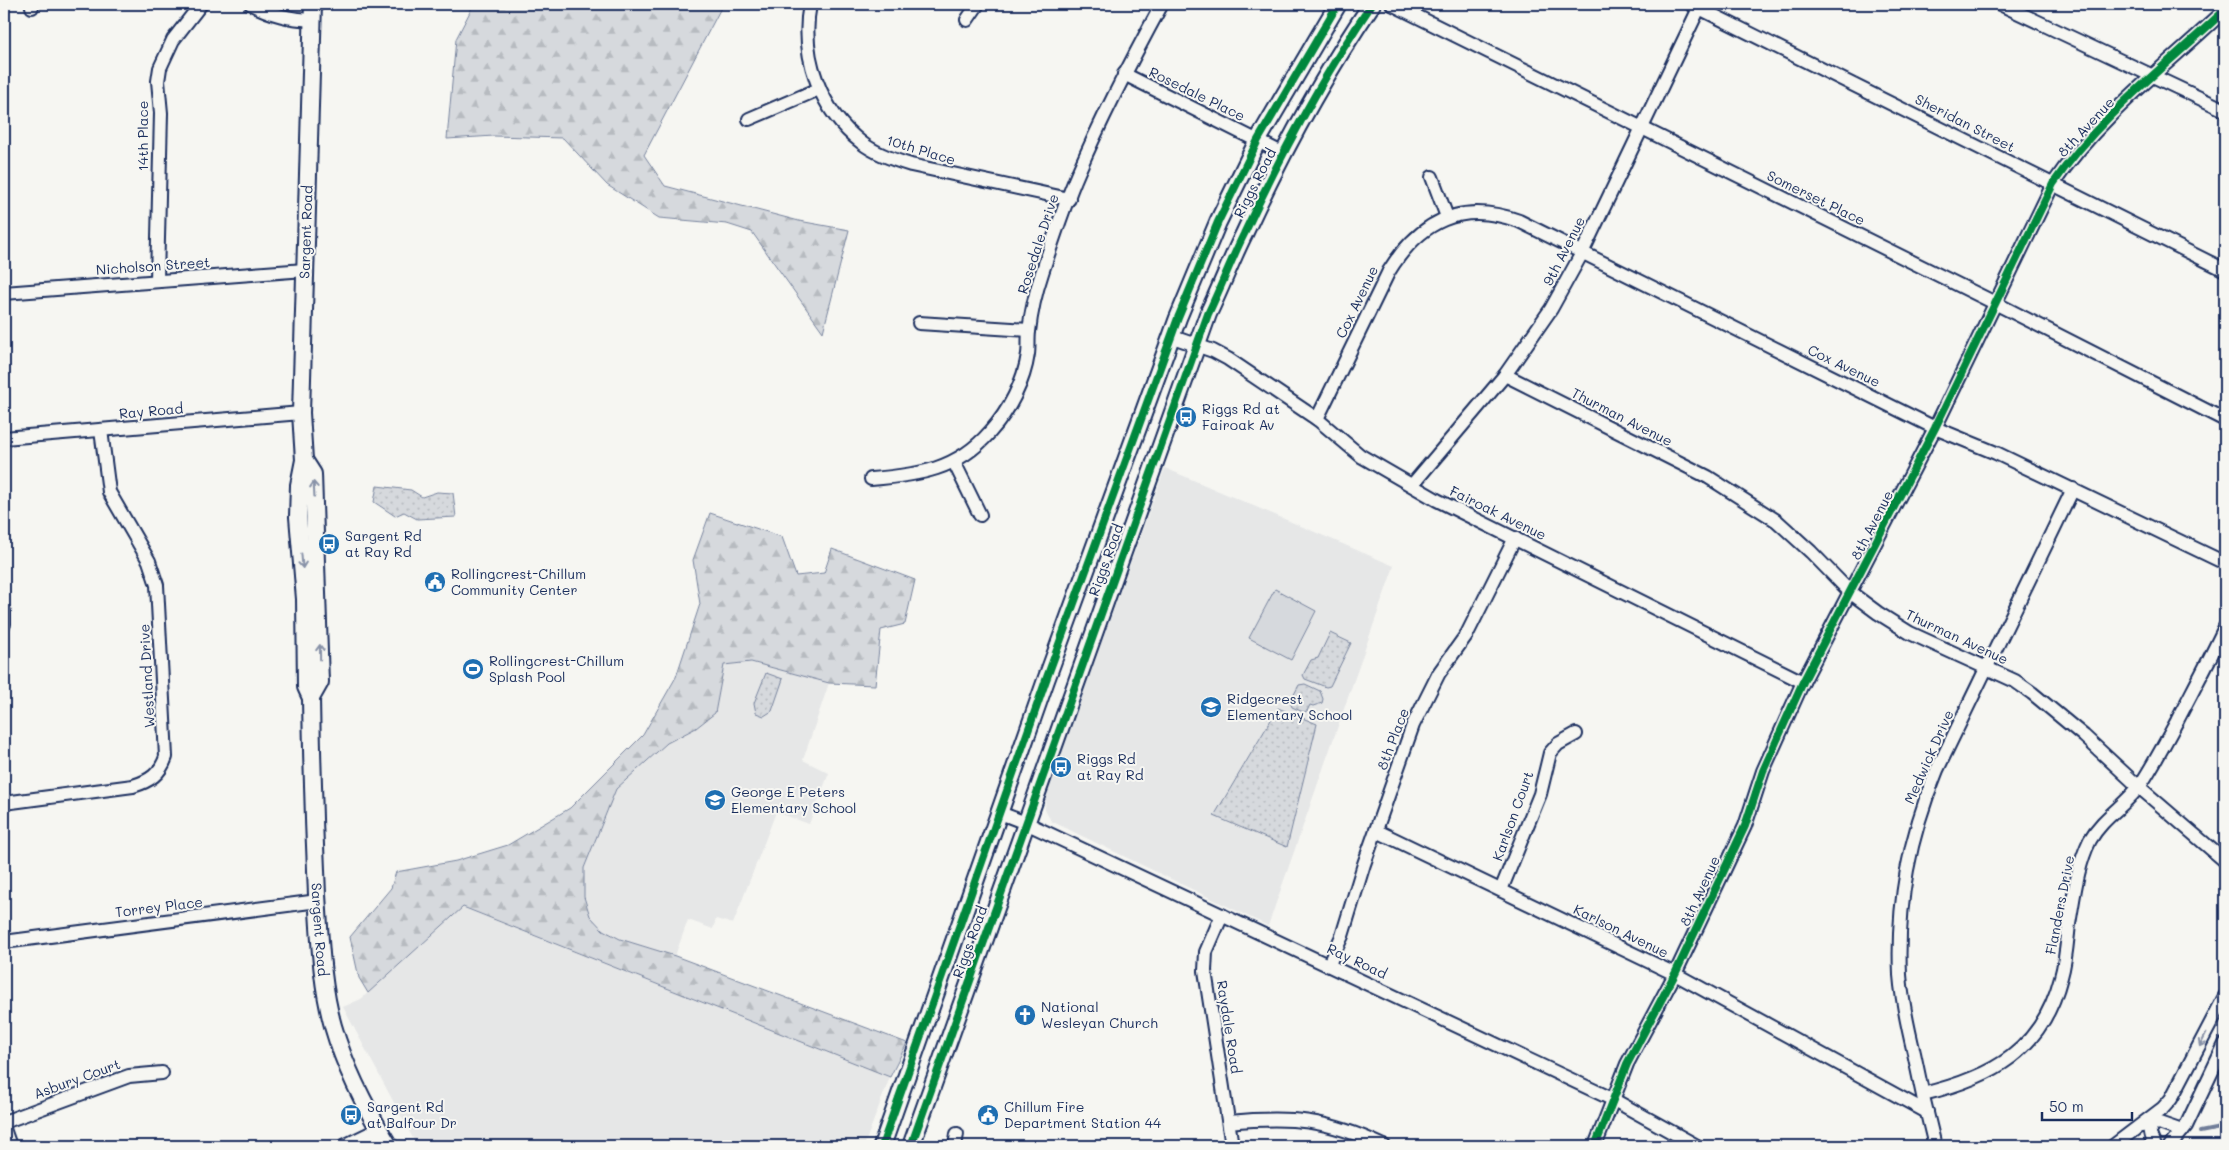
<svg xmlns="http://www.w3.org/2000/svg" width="2229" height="1150" font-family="Mali,sans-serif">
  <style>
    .built { fill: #e6e7e7 }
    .grass { fill: #d6d9dd; stroke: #78849e }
    .forest { fill: url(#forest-firs); stroke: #78849e }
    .park { fill: url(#park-dots); stroke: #78849e }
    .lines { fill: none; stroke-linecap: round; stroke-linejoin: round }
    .stream { stroke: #717e99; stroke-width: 4 }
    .minor-casing { stroke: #1b2f5e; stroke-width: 16 }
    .major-casing { stroke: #1b2f5e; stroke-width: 20 }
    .minor { stroke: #f6f6f2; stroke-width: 12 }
    .major { stroke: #f6f6f2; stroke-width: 16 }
    .cycleway-casing { stroke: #f6f6f2; stroke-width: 11 }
    .cycleway { stroke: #00873e; stroke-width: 8 }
    .oneway { stroke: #8892a8 }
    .labels { text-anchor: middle; stroke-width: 4; stroke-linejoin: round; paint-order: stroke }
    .street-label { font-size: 14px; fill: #1b2f5e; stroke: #f6f6f2 }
    .poi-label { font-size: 14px; fill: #1b2f5e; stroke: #f6f6f2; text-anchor: start }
  </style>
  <defs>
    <pattern id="forest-firs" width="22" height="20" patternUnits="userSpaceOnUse" patternTransform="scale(1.25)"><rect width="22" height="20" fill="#d6d9dd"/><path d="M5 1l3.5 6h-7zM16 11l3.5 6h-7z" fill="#b7bbc0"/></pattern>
    <pattern id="park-dots" width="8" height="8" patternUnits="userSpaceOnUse" patternTransform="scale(1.25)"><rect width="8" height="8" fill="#d6d9dd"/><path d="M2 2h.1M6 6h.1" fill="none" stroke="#b7bbc0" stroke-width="1.8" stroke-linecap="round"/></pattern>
  </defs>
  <rect width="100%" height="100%" fill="#f6f6f2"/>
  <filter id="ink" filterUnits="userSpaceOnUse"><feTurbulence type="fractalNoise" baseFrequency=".02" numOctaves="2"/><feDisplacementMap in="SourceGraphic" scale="10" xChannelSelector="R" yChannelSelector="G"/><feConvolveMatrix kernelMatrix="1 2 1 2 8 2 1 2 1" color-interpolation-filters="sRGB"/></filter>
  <g filter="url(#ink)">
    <g class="built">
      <polygon points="1165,468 1394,566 1268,926 1051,821 1045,810 1046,795"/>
      <polygon points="751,662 829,683 803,760 829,773 809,824 776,812 733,924 716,919 713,929 688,920 675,956 620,939 603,930 590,916 584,897 584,868 616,789 667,743 696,728 715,713 724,665"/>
      <polygon points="462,907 890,1077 864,1146 417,1146 343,1007 361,999"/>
    </g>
    <polygon class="grass" points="1275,589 1316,611 1291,660 1249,638"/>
    <g class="forest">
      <polygon points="474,4 723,4 644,155 665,186 799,221 849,230 823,332 752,232 727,224 659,218 607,185 563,138 494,136 447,139 456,39"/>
      <polygon points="710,513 782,537 796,576 824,573 832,549 915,580 905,624 881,630 875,685 829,683 751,662 724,665 715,713 696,728 667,743 616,789 584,868 584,897 590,916 603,930 620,939 675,956 907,1043 890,1077 463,907 368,993 359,978 350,937 391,888 396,872 456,861 508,845 570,808 643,735 676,677 700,604 693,560"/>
    </g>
    <g class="park">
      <polygon points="377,486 411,490 422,497 437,492 453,493 456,517 417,519 404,512 395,516 374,502"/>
      <polygon points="1330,633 1351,643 1330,686 1326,687 1305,679 1303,675 1311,660 1318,658"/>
      <polygon points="766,673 783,679 772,711 764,716 756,713 754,703"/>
      <polygon points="1305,684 1320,691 1323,699 1322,703 1313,706 1310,705 1307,711 1303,712 1292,707 1290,702 1299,685"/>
      <polygon points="1278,708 1317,724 1287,847 1214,816"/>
    </g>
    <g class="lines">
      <polyline class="stream" points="2200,1132 2225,1127"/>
      <g class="minor-casing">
        <g id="minor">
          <polyline points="32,4 32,7"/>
          <path d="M 251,4 C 272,15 290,19 313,20"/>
          <path d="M 810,4 C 800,55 820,111 862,143 C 876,154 894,160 911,165 L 1069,199"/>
          <polyline points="1392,4 1995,303 2225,420"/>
          <polyline points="1691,4 2225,270"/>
          <polyline points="2000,4 2225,110"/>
          <polyline points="967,20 978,4"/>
          <polyline points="1124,74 1284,154"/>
          <polyline points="749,119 819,89"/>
          <polyline points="1432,177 1447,217"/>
          <polyline points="157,280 161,113 158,81 160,68 173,40 201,4"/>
          <polyline points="4,293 305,270"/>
          <polyline points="919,323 1029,330"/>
          <polyline points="1170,336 1213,351 1228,359 1317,419 1361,456 1437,500 1803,682"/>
          <polyline points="1505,375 1708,477 1777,521 1811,552 1851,593 1878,613 1910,633 2015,681 2032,693 2084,736 2139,787 2225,861"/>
          <path d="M 1317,419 L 1389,271 C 1420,221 1461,200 1519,221 L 1935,428 L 1996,453 L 2225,563"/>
          <polyline points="4,438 301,413"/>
          <polyline points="954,462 980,515"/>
          <path d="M 871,479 C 919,475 957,470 990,432 C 1009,411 1024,382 1028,354 C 1029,347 1028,339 1029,332 C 1031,312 1036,291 1042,273 C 1053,240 1064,205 1078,173 C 1103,115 1132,59 1162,4"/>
          <polyline points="1412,485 1505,375 1551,309 1582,253 1701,4"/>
          <polyline points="4,612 4,624"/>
          <path d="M 4,803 L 133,786 C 150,781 160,774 166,757 L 157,585 L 149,561 L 109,492 L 101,430"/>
          <polyline points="1000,813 1026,823 1612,1099 1697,1146"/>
          <polyline points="1377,831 1675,974 1927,1112"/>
          <polyline points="1501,890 1540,794 1550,753 1558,744 1576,734"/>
          <polyline points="1222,915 1206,952 1205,971 1232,1146"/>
          <polyline points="4,942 318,901"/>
          <polyline points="1329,964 1342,936 1364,864 1413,725 1439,673 1467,634 1515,538"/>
          <path d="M 1923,1094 C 1993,1077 2042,1051 2061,977 C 2066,960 2067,942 2069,924 C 2074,896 2077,866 2090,840 C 2103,817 2126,805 2141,784 C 2154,764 2165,743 2177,721 C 2193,690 2210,659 2225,627"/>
          <path d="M 2153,1118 C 2147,1128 2150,1137 2155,1146"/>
          <polyline points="4,1122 129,1076 162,1073"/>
          <path d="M 1229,1122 C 1291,1116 1327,1119 1384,1146"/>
          <polyline points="2141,1126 2159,1123 2182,1131"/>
          <polyline points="4,1129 10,1146"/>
          <polyline points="344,1146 379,1129"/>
          <polyline points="955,1146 957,1134"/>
          <path d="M 1595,1146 L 1627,1064 L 1675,974 L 1745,826 L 1763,771 L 1803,682 L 1935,428 L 2053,184 C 2099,116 2166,66 2225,10"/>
          <path d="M 1935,1146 C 1927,1115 1920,1084 1914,1053 C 1908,1028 1902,1001 1900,975 C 1897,902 1909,838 1937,770 L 2073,489"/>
          <polyline points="2113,1146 2163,1108 2171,1099 2225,996"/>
          <polyline points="2170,1146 2186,1126 2225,1044"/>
        </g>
      </g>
      <g class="major-casing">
        <g id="major">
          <path id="s1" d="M 313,4 L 301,413 L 304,460 L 299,485 L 298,517 L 305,599 L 306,687 L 311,698 C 312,764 314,829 317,895 C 320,939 321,983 333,1026 C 345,1068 366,1109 389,1146"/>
          <polyline points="304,460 313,474 320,682 311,698"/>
          <polyline points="882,1146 1046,680 1178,318 1218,222 1258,140 1338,4"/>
          <path d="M 911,1146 L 1208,314 C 1221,287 1231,260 1244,234 C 1281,154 1323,76 1372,4"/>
        </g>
      </g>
      <use href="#minor" class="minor"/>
      <use href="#major" class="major"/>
      <g class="cycleway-casing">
        <g id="cycleway">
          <polyline points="882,1146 1046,680 1178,318 1218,222 1258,140 1338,4"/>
          <path d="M 911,1146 L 1208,314 C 1221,287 1231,260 1244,234 C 1281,154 1323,76 1372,4"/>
          <path d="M 1595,1146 L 1627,1064 L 1675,974 L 1745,826 L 1763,771 L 1803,682 L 1935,428 L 2053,184 C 2099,116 2166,66 2225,10"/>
        </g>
      </g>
      <use href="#cycleway" class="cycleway"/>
    </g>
    <defs><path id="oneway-shaft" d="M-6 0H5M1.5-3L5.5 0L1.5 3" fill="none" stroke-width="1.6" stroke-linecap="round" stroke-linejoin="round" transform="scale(1.25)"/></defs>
    <g class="oneway">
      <use href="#oneway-shaft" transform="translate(314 489) rotate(-93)"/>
      <use href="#oneway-shaft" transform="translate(302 561) rotate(85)"/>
      <use href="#oneway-shaft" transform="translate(320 652) rotate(-91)"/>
      <use href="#oneway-shaft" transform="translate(2203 1040) rotate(117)"/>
    </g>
  </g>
  <defs>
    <g id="bus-disc" transform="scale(1.125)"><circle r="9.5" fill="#1f6fb2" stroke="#f6f6f2"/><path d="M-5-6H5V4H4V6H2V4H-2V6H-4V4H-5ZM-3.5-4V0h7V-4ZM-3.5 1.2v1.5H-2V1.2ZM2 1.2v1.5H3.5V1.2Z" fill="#fff"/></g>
    <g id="civic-disc" transform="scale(1.125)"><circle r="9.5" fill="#1f6fb2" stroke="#f6f6f2"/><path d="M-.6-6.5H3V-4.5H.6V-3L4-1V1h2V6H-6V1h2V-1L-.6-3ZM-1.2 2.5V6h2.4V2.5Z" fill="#fff"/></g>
    <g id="stadium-disc" transform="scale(1.125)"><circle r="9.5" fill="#1f6fb2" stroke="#f6f6f2"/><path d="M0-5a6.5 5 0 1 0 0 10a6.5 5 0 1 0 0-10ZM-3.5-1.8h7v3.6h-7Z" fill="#fff"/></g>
    <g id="school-disc" transform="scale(1.125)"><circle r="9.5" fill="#1f6fb2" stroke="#f6f6f2"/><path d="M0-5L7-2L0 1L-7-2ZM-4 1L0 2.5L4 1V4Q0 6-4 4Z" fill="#fff"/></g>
    <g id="church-disc" transform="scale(1.125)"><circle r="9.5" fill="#1f6fb2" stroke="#f6f6f2"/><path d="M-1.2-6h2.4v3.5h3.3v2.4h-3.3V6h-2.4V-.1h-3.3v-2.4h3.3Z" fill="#fff"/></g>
  </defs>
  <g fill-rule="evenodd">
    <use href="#bus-disc" x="1186" y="417"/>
    <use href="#bus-disc" x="329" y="544"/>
    <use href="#civic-disc" x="435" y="582"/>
    <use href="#stadium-disc" x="473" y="669"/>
    <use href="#school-disc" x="1211" y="707"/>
    <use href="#bus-disc" x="1061" y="767"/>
    <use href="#school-disc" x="715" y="800"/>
    <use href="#church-disc" x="1025" y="1015"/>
    <use href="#bus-disc" x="351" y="1115"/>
    <use href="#civic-disc" x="988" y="1115"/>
  </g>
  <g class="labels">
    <g class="street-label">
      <text transform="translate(1197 94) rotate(26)" y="5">Rosedale Place</text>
      <text transform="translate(1965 123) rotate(27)" y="5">Sheridan Street</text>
      <text transform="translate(2086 127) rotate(-47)" y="5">8th Avenue</text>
      <text transform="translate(143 136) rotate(-90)" y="5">14th Place</text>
      <text transform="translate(921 150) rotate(17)" y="5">10th Place</text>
      <text transform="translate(1255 183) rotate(-63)" y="5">Riggs Road</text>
      <text transform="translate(1816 198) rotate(26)" y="5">Somerset Place</text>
      <text transform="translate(306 232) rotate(-88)" y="5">Sargent Road</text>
      <text transform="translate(1038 244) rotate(-72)" y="5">Rosedale Drive</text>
      <text transform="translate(1564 251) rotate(-63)" y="5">9th Avenue</text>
      <text transform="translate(153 266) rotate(-4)" y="5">Nicholson Street</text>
      <text transform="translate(1357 302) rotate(-64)" y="5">Cox Avenue</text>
      <text transform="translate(1844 366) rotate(26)" y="5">Cox Avenue</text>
      <text transform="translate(151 411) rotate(-5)" y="5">Ray Road</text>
      <text transform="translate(1622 417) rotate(27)" y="5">Thurman Avenue</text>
      <text transform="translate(1498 513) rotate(26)" y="5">Fairoak Avenue</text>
      <text transform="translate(1872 525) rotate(-63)" y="5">8th Avenue</text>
      <text transform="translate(1106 560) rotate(-70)" y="5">Riggs Road</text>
      <text transform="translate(1957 637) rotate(25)" y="5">Thurman Avenue</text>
      <text transform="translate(147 676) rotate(-93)" y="5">Westland Drive</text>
      <text transform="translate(1393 739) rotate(-69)" y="5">8th Place</text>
      <text transform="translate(1929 757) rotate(-66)" y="5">Medwick Drive</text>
      <text transform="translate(1513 816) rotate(-70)" y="5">Karlson Court</text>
      <text transform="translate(1700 891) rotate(-65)" y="5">8th Avenue</text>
      <text transform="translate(2060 905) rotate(-79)" y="5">Flanders Drive</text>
      <text transform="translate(159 907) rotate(-7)" y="5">Torrey Place</text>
      <text dy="5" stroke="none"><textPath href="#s1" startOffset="928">Sargent Road</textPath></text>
      <text transform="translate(1621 931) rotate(26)" y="5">Karlson Avenue</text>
      <text transform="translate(970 942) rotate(-70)" y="5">Riggs Road</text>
      <text transform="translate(1357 961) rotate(25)" y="5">Ray Road</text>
      <text transform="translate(1229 1027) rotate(81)" y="5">Raydale Road</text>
      <text transform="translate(77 1079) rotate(-20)" y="5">Asbury Court</text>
    </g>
    <g class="poi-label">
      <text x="1202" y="414">Riggs Rd at<tspan x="1202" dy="16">Fairoak Av</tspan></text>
      <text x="345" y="541">Sargent Rd<tspan x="345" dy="16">at Ray Rd</tspan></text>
      <text x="451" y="579">Rollingcrest-Chillum<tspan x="451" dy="16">Community Center</tspan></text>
      <text x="489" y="666">Rollingcrest-Chillum<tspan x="489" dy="16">Splash Pool</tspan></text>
      <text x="1227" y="704">Ridgecrest<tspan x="1227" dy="16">Elementary School</tspan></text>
      <text x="1077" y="764">Riggs Rd<tspan x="1077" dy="16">at Ray Rd</tspan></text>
      <text x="731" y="797">George E Peters<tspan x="731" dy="16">Elementary School</tspan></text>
      <text x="1041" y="1012">National<tspan x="1041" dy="16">Wesleyan Church</tspan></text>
      <text x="367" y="1112">Sargent Rd<tspan x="367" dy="16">at Balfour Dr</tspan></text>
      <text x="1004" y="1112">Chillum Fire<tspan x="1004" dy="16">Department Station 44</tspan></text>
    </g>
  </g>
  <rect width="2229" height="1150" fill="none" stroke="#f6f6f2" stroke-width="20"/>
  <rect x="10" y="10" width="2209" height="1130" fill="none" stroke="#1b2f5e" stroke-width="2" filter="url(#ink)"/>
  <path d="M2042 1112v8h90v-8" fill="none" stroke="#1b2f5e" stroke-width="2.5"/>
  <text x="2049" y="1112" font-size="15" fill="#1b2f5e" stroke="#f6f6f2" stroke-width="4" paint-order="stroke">50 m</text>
</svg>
